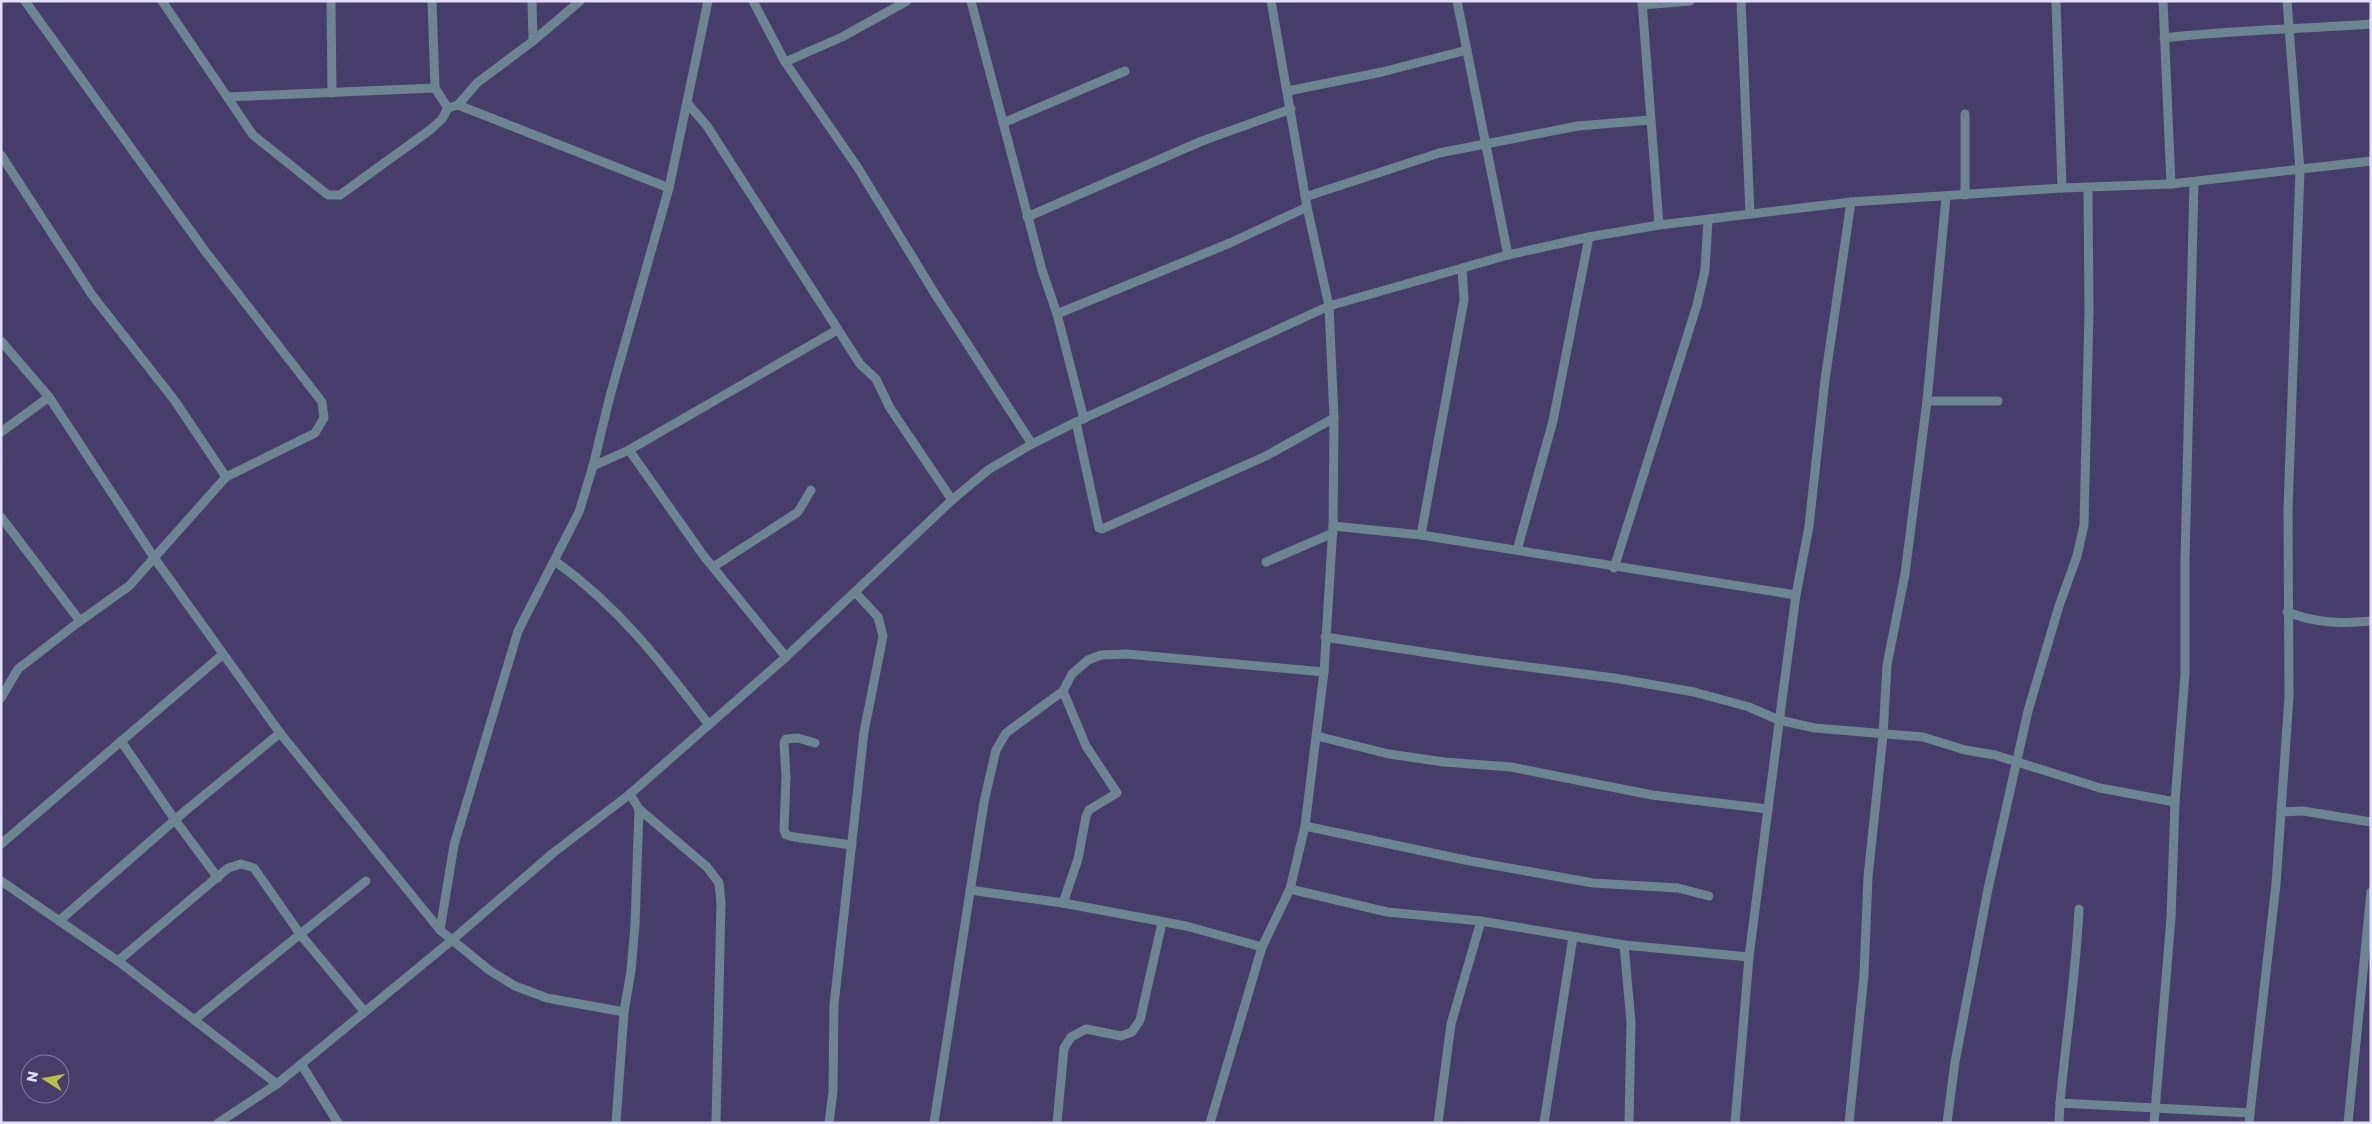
<svg xmlns="http://www.w3.org/2000/svg" width="2372" height="1124" font-family="Poppins,sans-serif">
  <style>
    .lines { fill: none; stroke-linecap: round; stroke-linejoin: round }
    .street { stroke: #6d8592; stroke-width: 9 }
  </style>
  <rect width="100%" height="100%" fill="#463d6a"/>
  <g class="lines">
    <g class="street">
      <polyline points="162,1 253,135 328,195 340,195 430,130 442,119 448,108 435,88 432,1"/>
      <polyline points="331,1 332,93"/>
      <polyline points="532,1 533,41"/>
      <polyline points="753,1 785,62 858,168 935,294 1032,444"/>
      <polyline points="971,1 1042,270 1057,314 1084,419"/>
      <polyline points="1457,1 1508,255"/>
      <polyline points="1642,1 1659,225"/>
      <polyline points="1741,1 1750,214"/>
      <polyline points="2056,1 2062,188"/>
      <polyline points="2163,1 2171,184"/>
      <polyline points="1642,5 1690,1"/>
      <path d="M 2164,38 C 2233,30 2302,29 2371,24"/>
      <polyline points="785,62 842,37 907,1"/>
      <polyline points="1288,91 1382,72 1467,50"/>
      <polyline points="227,97 435,88"/>
      <polyline points="688,104 707,126 860,364 876,379 890,408 952,500"/>
      <polyline points="458,105 477,83 533,41 580,1"/>
      <polyline points="448,108 458,105 669,188"/>
      <polyline points="1965,114 1965,195"/>
      <polyline points="1003,123 1125,71"/>
      <polyline points="1,155 92,295 175,401 226,477"/>
      <polyline points="1305,197 1439,153 1578,126 1650,120"/>
      <polyline points="1027,217 1202,141 1291,109"/>
      <polyline points="1057,314 1230,243 1307,207"/>
      <polyline points="1,341 49,397 155,559 280,733 440,930 489,970 515,986 547,998 624,1012"/>
      <polyline points="1927,401 1998,401"/>
      <polyline points="1076,422 1099,528 1102,529 1266,456 1334,418"/>
      <polyline points="1,432 49,397"/>
      <polyline points="629,450 703,555 786,657"/>
      <polyline points="593,466 629,450 837,330"/>
      <polyline points="1,517 80,621 129,586 226,477 315,433 324,418 322,402 205,251 25,1"/>
      <polyline points="1333,526 1421,535 1796,595"/>
      <polyline points="1421,535 1464,300 1462,268"/>
      <polyline points="1517,550 1553,421 1589,237"/>
      <path d="M 555,561 C 619,607 662,663 709,725"/>
      <polyline points="1266,562 1333,533"/>
      <polyline points="713,567 798,512 811,490"/>
      <polyline points="1614,568 1697,305 1705,270 1708,220"/>
      <path d="M 2287,612 C 2316,623 2340,624 2371,621"/>
      <polyline points="1325,637 1475,660 1614,678 1694,692 1749,707 1779,720 1815,728 1923,737 1965,750 1995,755 2100,788 2175,802"/>
      <polyline points="1,698 18,669 80,621"/>
      <polyline points="1317,736 1389,754 1444,762 1511,767 1652,795 1768,809"/>
      <polyline points="121,741 175,820 218,878"/>
      <polyline points="815,743 798,738 786,739 784,743 786,777 784,830 786,835 794,837 852,845"/>
      <polyline points="630,794 639,809 707,867 719,883 721,903 716,1123"/>
      <polyline points="2281,812 2303,811 2371,822"/>
      <polyline points="1305,826 1470,861 1593,883 1678,888 1709,896"/>
      <polyline points="1,844 222,655"/>
      <polyline points="1,881 118,961 277,1084"/>
      <polyline points="1290,889 1387,912 1481,921 1624,945 1749,957"/>
      <polyline points="970,890 1063,903 1186,926 1262,947"/>
      <polyline points="1063,903 1078,859 1086,816 1089,810 1117,793 1086,746 1063,691"/>
      <path d="M 2079,909 C 2076,974 2066,1038 2060,1103 L 2250,1113 L 2276,884 L 2289,697 L 2288,509 L 2300,170 L 2287,1"/>
      <polyline points="59,921 184,812 280,733"/>
      <polyline points="440,930 454,845 518,631 579,512 593,466 610,396 669,188 708,1"/>
      <polyline points="1624,945 1631,1022 1629,1123"/>
      <polyline points="118,961 228,868 241,864 254,868 300,934 364,1011"/>
      <polyline points="194,1020 366,881"/>
      <polyline points="301,1064 338,1123"/>
      <polyline points="218,1123 277,1084 451,941 553,853 630,794 786,657 952,500 988,470 1032,444 1076,422 1329,306 1508,255 1589,237 1659,225 1851,202 2062,188 2171,184 2371,161"/>
      <polyline points="616,1123 624,1012 631,971 635,925 639,809"/>
      <polyline points="829,1123 833,1091 834,1005 864,732 883,636 878,617 855,592"/>
      <polyline points="934,1123 984,802 996,750 1006,733 1063,691 1072,674 1088,660 1101,655 1127,654 1324,672"/>
      <polyline points="1057,1123 1064,1048 1071,1037 1086,1029 1121,1036 1132,1032 1140,1020 1162,923"/>
      <polyline points="1210,1123 1262,947 1290,889 1305,826 1324,672 1333,526 1334,418 1329,306 1307,207 1271,1"/>
      <polyline points="1438,1123 1451,1024 1481,921"/>
      <polyline points="1544,1123 1573,937"/>
      <polyline points="1735,1123 1749,957 1782,700 1796,595 1809,526 1825,380 1851,202"/>
      <polyline points="1849,1123 1864,975 1868,877 1883,735 1887,665 1905,574 1927,401 1946,197"/>
      <polyline points="1947,1123 1955,1062 1988,889 2028,711 2059,606 2077,556 2084,525 2089,311 2088,187"/>
      <polyline points="2059,1123 2060,1103"/>
      <polyline points="2154,1123 2171,918 2175,802 2185,674 2185,561 2194,182"/>
      <polyline points="2249,1123 2250,1113"/>
      <polyline points="2348,1123 2371,892"/>
    </g>
  </g>
  <rect width="2372" height="1124" fill="none" stroke="#e2defa" stroke-width="5"/>
  <g transform="translate(45 1079) rotate(281)"><circle r="24" fill="#463d6a" stroke="#847da4"/>
  <path d="M0-4L9 19L0 12L-9 19Z" fill="#bac046"/>
  <text y="-8" font-size="14" font-weight="bold" text-anchor="middle" fill="#e2defa">N</text>
  </g>
</svg>
